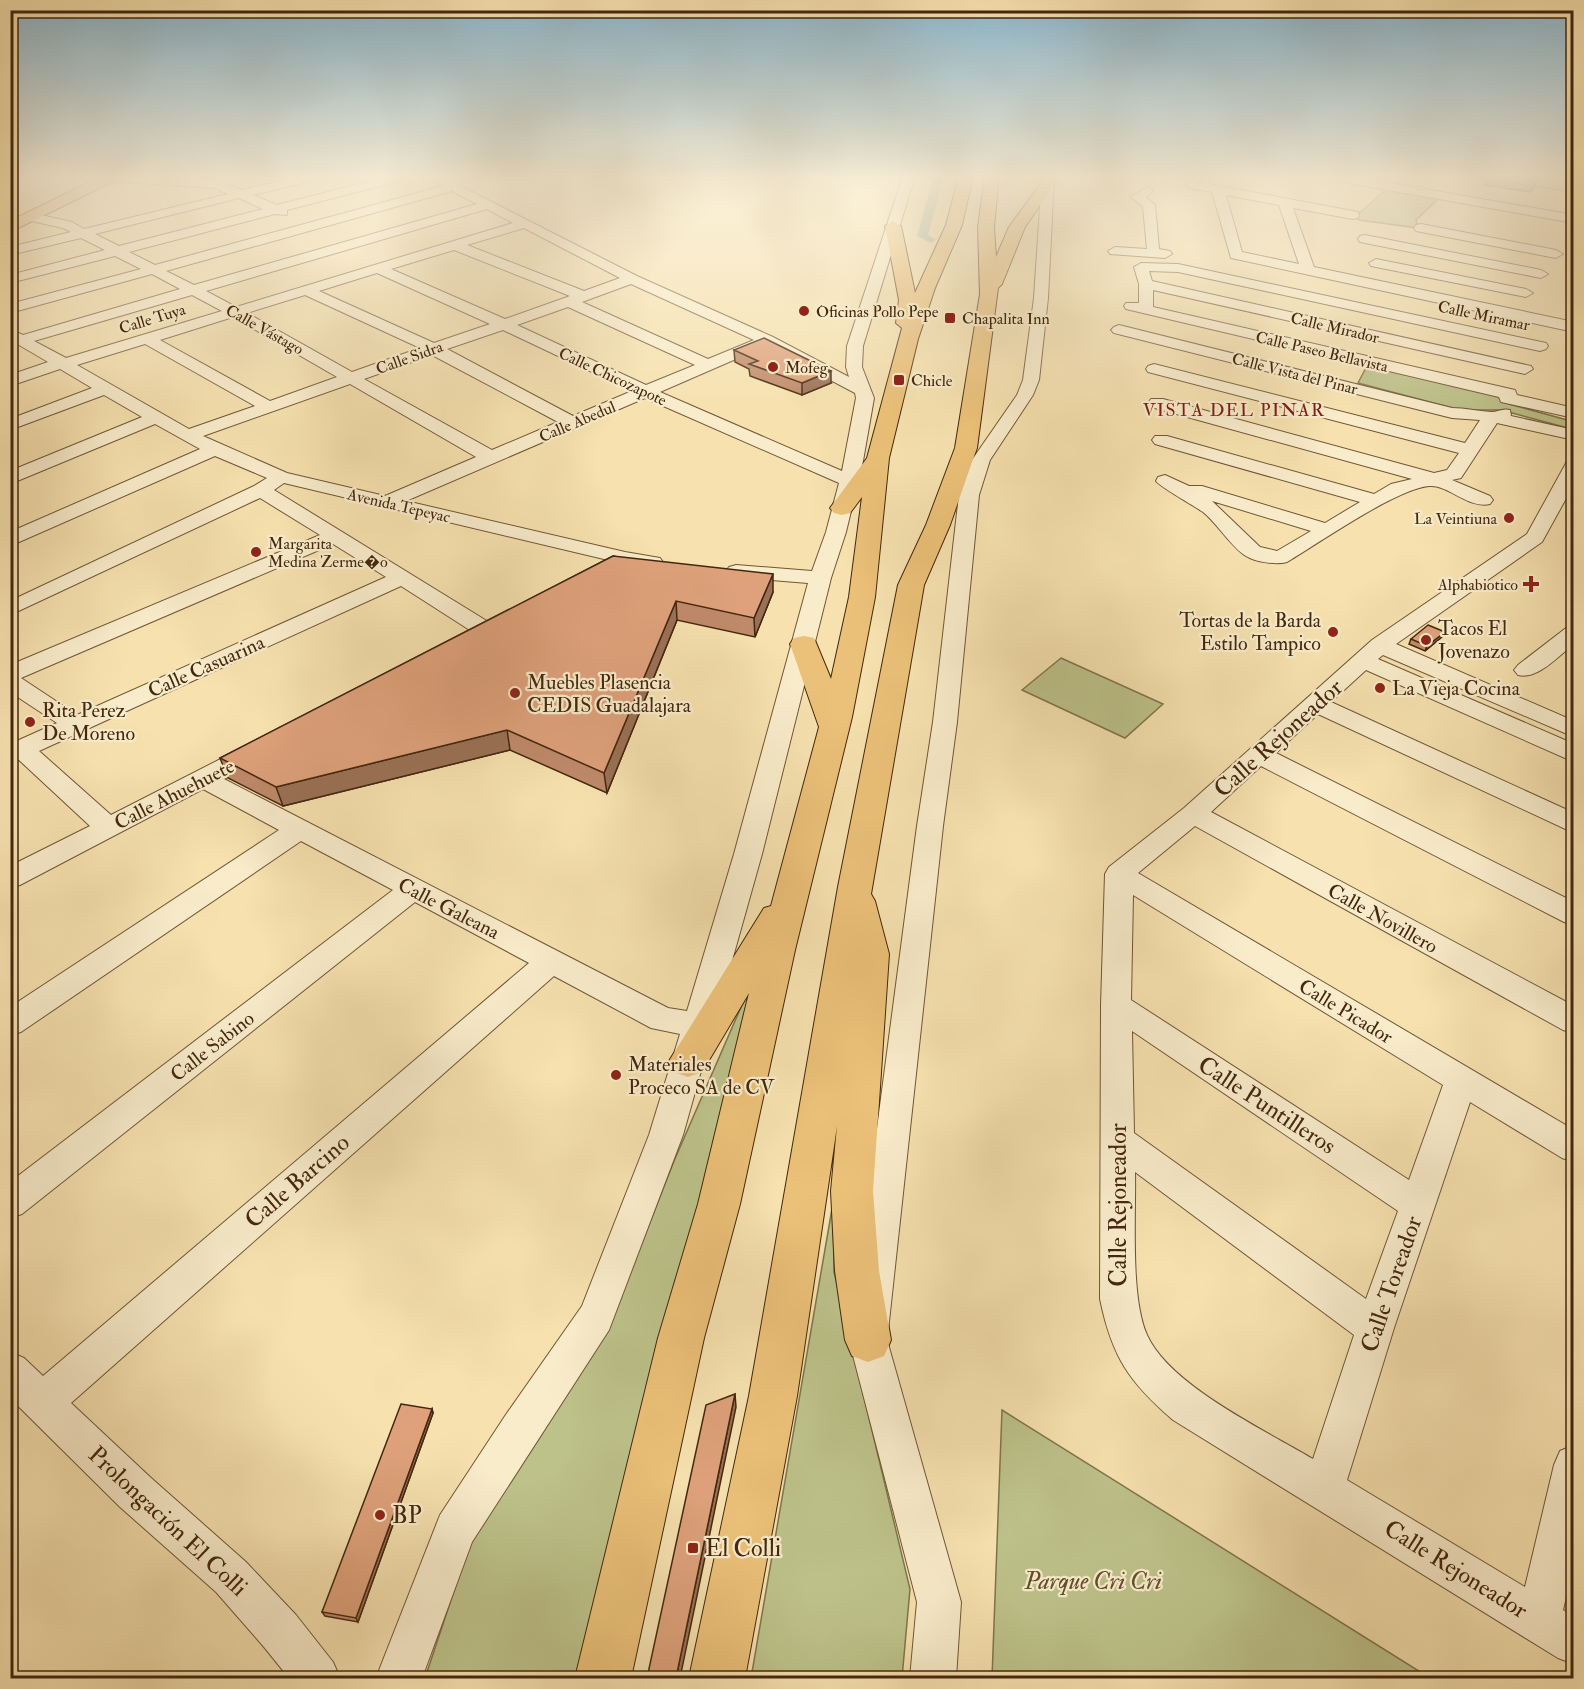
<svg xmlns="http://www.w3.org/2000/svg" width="1584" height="1689" font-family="'IM FELL Double Pica',serif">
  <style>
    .green { fill: #bdc28a; stroke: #80744c; stroke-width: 1.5 }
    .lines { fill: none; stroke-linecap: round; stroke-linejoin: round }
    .canal { fill: #9dbdad; fill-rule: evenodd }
    .minor-casing { stroke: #705636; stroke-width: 2 }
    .major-casing { stroke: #43270e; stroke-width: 2 }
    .highway-casing { stroke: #43270e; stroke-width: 2 }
    .minor { fill: #f9eccb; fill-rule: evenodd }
    .major { fill: #ebc078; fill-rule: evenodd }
    .highway { fill: #ebc078; fill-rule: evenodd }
    .wall { fill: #bf8a6a; stroke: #43270e; stroke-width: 1.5 }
    .shaded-wall { fill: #9b7156; stroke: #43270e; stroke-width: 1.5 }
    .building { fill: #dea17b; stroke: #43270e; stroke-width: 1.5 }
    .poi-dot { fill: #8f2418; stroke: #f9eccb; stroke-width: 2 }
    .labels { text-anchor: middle; stroke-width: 4.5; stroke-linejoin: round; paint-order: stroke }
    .far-poi-label { font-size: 16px; fill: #43270e; stroke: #f9eccb; text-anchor: start }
    .far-street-label { font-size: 16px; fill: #43270e; stroke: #f9eccb }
    .far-neighbourhood-label { font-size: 18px; letter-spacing: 1.5px; fill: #7a1f14; stroke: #f9eccb }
    .poi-label { font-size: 20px; fill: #43270e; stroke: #f9eccb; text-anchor: start }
    .street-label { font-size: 20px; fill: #43270e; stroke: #f9eccb }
    .near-street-label { font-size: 24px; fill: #43270e; stroke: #f9eccb }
    .near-poi-label { font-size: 24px; fill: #43270e; stroke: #f9eccb; text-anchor: start }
    .near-park-label { font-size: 24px; font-style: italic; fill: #624e2d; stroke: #f9eccb }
  </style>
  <rect width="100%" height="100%" fill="#f6e1af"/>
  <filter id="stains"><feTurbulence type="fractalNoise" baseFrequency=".00333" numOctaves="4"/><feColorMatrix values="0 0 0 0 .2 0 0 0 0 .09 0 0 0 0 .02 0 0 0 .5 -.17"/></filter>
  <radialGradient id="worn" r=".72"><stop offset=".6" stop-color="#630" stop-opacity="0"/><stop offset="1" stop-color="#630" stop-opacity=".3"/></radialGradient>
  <g class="green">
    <polygon points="1388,188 1440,197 1416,220 1418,228 1359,220 1356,216"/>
    <polygon points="1368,364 1505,395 1509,404 1571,421 1568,428 1501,410 1460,410 1358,383"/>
    <polygon points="1061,658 1163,704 1125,738 1022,690"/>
    <polygon points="765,952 581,1678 425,1678 472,1537 611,1322 674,1161"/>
    <polygon points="833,1203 834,1272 910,1589 902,1678 751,1678"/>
    <polygon points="1002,1410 1430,1678 992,1678"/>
  </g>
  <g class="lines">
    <polygon class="canal" points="934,176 944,176 928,235 936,240 931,243 917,236"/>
    <g class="minor-casing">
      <g id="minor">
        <polygon points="10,176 22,176 10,182"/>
        <path d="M 88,176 L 144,176 L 216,180 L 242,190 L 302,176 L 321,176 L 319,179 L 253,195 L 277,205 L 390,176 L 409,176 L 407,179 L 287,210 L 287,215 L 275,214 L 129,252 L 155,265 L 443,186 L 426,176 L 441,176 L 637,276 L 773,337 L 849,377 L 846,367 L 847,346 L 903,176 L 915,176 L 863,346 L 862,367 L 874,398 L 863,461 L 846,532 L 831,578 L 762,854 L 683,1135 L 609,1330 L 472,1542 L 422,1678 L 376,1678 L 440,1515 L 505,1416 L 582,1306 L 649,1135 L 680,1034 L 651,1028 L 554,976 L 71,1403 L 150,1477 L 246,1562 L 296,1615 L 333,1662 L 340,1678 L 289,1678 L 264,1647 L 216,1592 L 120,1507 L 10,1398 L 10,1352 L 24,1358 L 43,1376 L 529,963 L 415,902 L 22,1214 L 10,1218 L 10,1182 L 393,890 L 301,841 L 21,1032 L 10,1035 L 10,1007 L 279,830 L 203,789 L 20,885 L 10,888 L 10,866 L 90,826 L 19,760 L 10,762 L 10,744 L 57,723 L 10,692 L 10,665 L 320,535 L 260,498 L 10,615 L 10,601 L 254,486 L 267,478 L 215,456 L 10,546 L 10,532 L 200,449 L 155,424 L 10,484 L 10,471 L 142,417 L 104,395 L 10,430 L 10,419 L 92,388 L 60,369 L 10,386 L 10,375 L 48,362 L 19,345 L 10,346 L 10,329 L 23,335 L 180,289 L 152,274 L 10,313 L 10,304 L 141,269 L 115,256 L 10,283 L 10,275 L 105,250 L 81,238 L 10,255 L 10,247 L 71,232 L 63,228 L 27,220 L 26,217 L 27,214 L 32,213 L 72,222 L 84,229 L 228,194 L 214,188 L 94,180 ZM 452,191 L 477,204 L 194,285 L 166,271 ZM 239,198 L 263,209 L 119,246 L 95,234 ZM 487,209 L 513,223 L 236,307 L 206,291 ZM 524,228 L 620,278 L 584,291 L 467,245 ZM 454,250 L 570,296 L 505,319 L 391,269 ZM 377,273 L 490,324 L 434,343 L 319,291 ZM 631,284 L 754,340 L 708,359 L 582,302 ZM 192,295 L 222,311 L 66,358 L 34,341 ZM 305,295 L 420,348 L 352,372 L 247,313 ZM 568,307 L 695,365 L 646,385 L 517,325 ZM 233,317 L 337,377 L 270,401 L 160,340 ZM 503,330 L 632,391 L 573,416 L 447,349 ZM 145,344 L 255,406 L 189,429 L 77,365 ZM 766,346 L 855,393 L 856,398 L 842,471 L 660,392 ZM 432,355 L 558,422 L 492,450 L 364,379 ZM 350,384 L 476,457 L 385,496 L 287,473 L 203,436 ZM 645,398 L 839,483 L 826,532 L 812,571 L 736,565 L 729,567 L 726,571 L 729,575 L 736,577 L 808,583 L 734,854 L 687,1011 L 668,1008 L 224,779 L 266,757 L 269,751 L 266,745 L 257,743 L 248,745 L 111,815 L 39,751 L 401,586 L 479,636 L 487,638 L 495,636 L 498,631 L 495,626 L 274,490 L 284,483 L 625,564 L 653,568 L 660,566 L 663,562 L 660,558 L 625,552 L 406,501 ZM 333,544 L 386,577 L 77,715 L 21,678 Z"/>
        <polygon points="1042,176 1054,176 1048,298 1039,380 1033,395 990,460 979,495 957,722 943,826 887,1340 961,1602 956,1678 910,1678 917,1602 849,1340 917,826 933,722 959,495 972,460 1017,395 1023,380 1034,298"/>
        <polygon points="1325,176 1350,176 1574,215 1574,223 1331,180"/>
        <path d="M 1193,181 L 1358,212 L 1359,215 L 1358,218 L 1353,219 L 1293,208 L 1314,267 L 1574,322 L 1574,332 L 1231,258 L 1212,192 L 1189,188 L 1187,185 ZM 1226,195 L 1279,205 L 1299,264 L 1242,252 Z"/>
        <polygon points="1147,187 1153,191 1146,197 1155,205 1159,249 1170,251 1172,254 1165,258 1110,254 1108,251 1115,247 1147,249 1143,207 1131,197"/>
        <polygon points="1421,224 1556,250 1563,254 1556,258 1416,231 1414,228 1416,225"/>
        <polygon points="1365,235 1541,270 1548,274 1541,278 1360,242 1358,239 1360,236"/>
        <polygon points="1376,259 1526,289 1533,293 1526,297 1371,266 1369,263"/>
        <polygon points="1141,263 1178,264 1546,343 1548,346 1546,349 1540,351 1178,272 1149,271 1152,281 1531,366 1533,369 1525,374 1153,290 1153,307 1515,390 1517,395 1574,408 1574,418 1501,402 1499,397 1126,309 1124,306 1126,303 1139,303 1139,284 1134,267"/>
        <path d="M 1119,325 L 1452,408 C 1465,408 1478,411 1491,412 C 1498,412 1503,408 1510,410 L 1511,416 L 1574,430 L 1574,440 L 1497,423 L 1461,478 L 1452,480 L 1490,496 L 1493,500 L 1490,504 C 1468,509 1448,484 1429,486 C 1396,489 1319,543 1287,562 C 1277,565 1255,562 1246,556 C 1232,548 1217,523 1203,512 C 1193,505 1160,487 1156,481 L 1158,477 L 1165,475 L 1189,486 L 1202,486 L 1325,523 L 1360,502 L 1155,444 L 1152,440 L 1155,436 L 1167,436 L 1374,494 L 1391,484 L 1412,479 L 1151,407 L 1148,403 L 1151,399 L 1163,399 L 1434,473 L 1447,470 L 1459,453 L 1148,372 L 1146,369 L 1148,366 L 1154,364 L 1465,443 L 1480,420 L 1452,418 L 1114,333 L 1111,330 L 1114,327 ZM 1212,501 L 1311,531 L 1277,551 L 1260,547 Z"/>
        <path d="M 1574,460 L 1574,484 L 1542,542 L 1396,644 L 1574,721 L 1574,737 L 1383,655 L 1378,659 L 1574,744 L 1574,762 L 1366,670 L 1331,702 L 1574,813 L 1574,833 L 1318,714 L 1276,753 L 1574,902 L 1574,925 L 1564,922 L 1261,766 L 1211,812 L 1574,1006 L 1574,1033 L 1563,1030 L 1195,826 L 1138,873 L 1574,1130 L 1574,1162 L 1562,1158 L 1470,1102 L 1394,1328 L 1347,1480 L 1525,1587 L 1554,1465 L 1560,1451 L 1574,1445 L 1574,1563 L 1563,1610 L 1574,1616 L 1574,1664 L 1558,1658 L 1173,1420 C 1129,1382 1112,1357 1100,1299 L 1101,1005 L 1105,874 L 1109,867 L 1184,808 L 1372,640 L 1527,534 L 1565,465 L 1567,461 ZM 1133,895 L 1443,1085 L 1409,1180 L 1131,1000 ZM 1132,1031 L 1398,1211 L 1366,1299 L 1134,1133 ZM 1135,1172 L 1354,1335 L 1313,1459 C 1266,1431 1169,1385 1147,1335 C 1130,1297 1136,1215 1135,1172 Z"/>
        <path d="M 1574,626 L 1574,644 C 1558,656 1538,680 1518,675 L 1514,670 L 1518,665 L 1566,628 Z"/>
      </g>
    </g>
    <g class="major-casing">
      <g id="major">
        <polygon points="102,176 120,176 118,179 10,232 10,221"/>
        <polygon points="1495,176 1527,176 1574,183 1574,192 1502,180"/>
      </g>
    </g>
    <g class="highway-casing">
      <g id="highway">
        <polygon points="959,176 973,176 962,225 935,288 918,339 889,458 875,597 852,717 795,950 740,1204 704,1338 631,1678 575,1678 658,1338 698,1204 749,993 702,1072 688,1077 674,1072 669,1061 764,908 771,906 819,727 790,644 794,638 804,636 814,638 831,679 849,597 862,497 850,513 842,515 834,513 830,508 867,458 902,328 896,323 899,300 885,226 893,221 901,226 915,293 946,225"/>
        <polygon points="985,176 999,176 994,227 996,257 1009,227 1042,182 1052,182 1054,185 1025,227 1002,284 998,288 977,448 950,525 924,585 871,894 875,901 889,954 873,1191 879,1271 891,1340 884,1356 868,1362 852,1356 845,1340 835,1271 831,1191 837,1126 797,1396 745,1678 689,1678 749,1396 838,887 898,585 926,525 955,448 980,294 978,227"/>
      </g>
    </g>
    <use href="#minor" class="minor"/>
    <use href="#major" class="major"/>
    <use href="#highway" class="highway"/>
  </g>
  <g class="wall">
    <polygon points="1487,178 1536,181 1534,188 1530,192 1485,185"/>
    <polygon points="734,350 831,383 802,395 750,376 749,369 735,362"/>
    <polygon points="613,556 773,592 755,637 677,620 607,793 510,750 283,806 228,778 220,758"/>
    <polygon points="1443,636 1425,651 1409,644 1411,639"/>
    <polygon points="432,1409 433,1413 358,1622 325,1616 322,1612"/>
  </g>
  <g class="shaded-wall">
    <polygon points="831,371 831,383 802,395 802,383"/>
    <polygon points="773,574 773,592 755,637 754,618"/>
    <polygon points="676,601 677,620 607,793 604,773"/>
    <polygon points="1445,632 1443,636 1425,651 1427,646"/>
    <polygon points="507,730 510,750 283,806 276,787"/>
    <polygon points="735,1394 736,1407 680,1678 676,1678"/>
    <polygon points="432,1409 433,1413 358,1622 356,1618"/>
  </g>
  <g class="building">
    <polygon points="1490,176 1505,176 1536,181 1532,186 1487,178"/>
    <polygon points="764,338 831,371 802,383 749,364 758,361 734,350"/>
    <polygon points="613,556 773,574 754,618 676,601 604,773 507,730 276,787 220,758"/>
    <polygon points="1428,625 1445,632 1427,646 1411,639"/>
    <polygon points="735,1394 676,1678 647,1678 706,1405"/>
    <polygon points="401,1404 432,1409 356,1618 322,1612"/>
  </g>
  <linearGradient id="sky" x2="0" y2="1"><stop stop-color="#8ab8d0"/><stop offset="0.43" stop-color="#fbf2db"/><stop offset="1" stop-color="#fbf2db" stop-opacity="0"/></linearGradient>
  <rect width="1584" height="412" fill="url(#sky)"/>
  <g class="poi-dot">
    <circle cx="804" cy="311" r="6"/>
    <rect x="944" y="312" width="12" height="12" rx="3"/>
    <circle cx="773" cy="367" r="6"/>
    <rect x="893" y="374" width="12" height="12" rx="3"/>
    <circle cx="1509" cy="518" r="6"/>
    <circle cx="256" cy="552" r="6"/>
    <path d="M1528 575h6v6h6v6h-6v6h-6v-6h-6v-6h6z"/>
    <circle cx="1333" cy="632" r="6"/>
    <circle cx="1426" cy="640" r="6"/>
    <circle cx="1380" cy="688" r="6"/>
    <circle cx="515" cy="693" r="6"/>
    <circle cx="30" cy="722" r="6"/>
    <circle cx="616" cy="1075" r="6"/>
    <circle cx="380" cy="1515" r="6"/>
    <rect x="687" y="1542" width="12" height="12" rx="3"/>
  </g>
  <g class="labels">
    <g class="far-poi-label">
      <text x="816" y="317">Oficinas Pollo Pepe</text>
      <text x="962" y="324">Chapalita Inn</text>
      <text x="785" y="373">Mofeg</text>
      <text x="911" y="386">Chicle</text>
      <text x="1497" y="524" text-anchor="end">La Veintiuna</text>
      <text x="268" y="549">Margarita<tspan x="268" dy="18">Medina Zerme�o</tspan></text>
      <text x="1518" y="590" text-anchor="end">Alphabiotico</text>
    </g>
    <g class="far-street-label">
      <text transform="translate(1484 315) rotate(12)" y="6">Calle Miramar</text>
      <text transform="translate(152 318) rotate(-17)" y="6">Calle Tuya</text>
      <text transform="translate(1335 327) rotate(13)" y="6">Calle Mirador</text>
      <text transform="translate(265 329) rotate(29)" y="6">Calle Vástago</text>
      <text transform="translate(1322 351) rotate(13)" y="6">Calle Paseo Bellavista</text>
      <text transform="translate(409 357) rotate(-20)" y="6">Calle Sidra</text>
      <text transform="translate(1295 373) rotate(14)" y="6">Calle Vista del Pinar</text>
      <text transform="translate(613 376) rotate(25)" y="6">Calle Chicozapote</text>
      <text transform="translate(577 421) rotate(-23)" y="6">Calle Abedul</text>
      <text transform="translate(399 505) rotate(13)" y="6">Avenida Tepeyac</text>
    </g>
    <g class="far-neighbourhood-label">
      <text x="1234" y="416">VISTA DEL PINAR</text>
    </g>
    <g class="poi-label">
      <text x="1321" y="627" text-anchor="end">Tortas de la Barda<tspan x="1321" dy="23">Estilo Tampico</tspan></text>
      <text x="1438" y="635">Tacos El<tspan x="1438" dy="23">Jovenazo</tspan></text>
      <text x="527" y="689">Muebles Plasencia<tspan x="527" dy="23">CEDIS Guadalajara</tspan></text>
      <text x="1392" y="695">La Vieja Cocina</text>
      <text x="42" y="717">Rita Perez<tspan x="42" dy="23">De Moreno</tspan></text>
      <text x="628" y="1071">Materiales<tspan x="628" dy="23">Proceco SA de CV</tspan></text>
    </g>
    <g class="street-label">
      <text transform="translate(206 666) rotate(-24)" y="7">Calle Casuarina</text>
      <text transform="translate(174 794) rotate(-27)" y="7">Calle Ahuehuete</text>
      <text transform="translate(449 908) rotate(27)" y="7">Calle Galeana</text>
      <text transform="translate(1383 918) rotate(29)" y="7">Calle Novillero</text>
      <text transform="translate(1346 1011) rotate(31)" y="7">Calle Picador</text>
      <text transform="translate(212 1046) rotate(-38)" y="7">Calle Sabino</text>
    </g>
    <g class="near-street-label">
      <text transform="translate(1278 738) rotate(-42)" y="8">Calle Rejoneador</text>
      <text transform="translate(1267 1105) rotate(33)" y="8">Calle Puntilleros</text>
      <text transform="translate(297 1181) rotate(-41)" y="8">Calle Barcino</text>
      <text transform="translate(1118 1205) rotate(-90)" y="8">Calle Rejoneador</text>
      <text transform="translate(1391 1284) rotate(-71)" y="8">Calle Toreador</text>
      <text transform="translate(168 1521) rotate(43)" y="8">Prolongación El Colli</text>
      <text transform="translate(1456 1569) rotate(32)" y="8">Calle Rejoneador</text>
    </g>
    <g class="near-poi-label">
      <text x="392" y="1523">BP</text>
      <text x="705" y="1556">El Colli</text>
    </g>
    <g class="near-park-label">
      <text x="1093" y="1589">Parque Cri Cri</text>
    </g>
  </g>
  <rect width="1584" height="1689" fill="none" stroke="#f6e1af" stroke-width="36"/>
  <rect x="12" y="12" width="1560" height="1665" fill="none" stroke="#43270e" stroke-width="3"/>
  <rect x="18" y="18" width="1548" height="1653" fill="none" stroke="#43270e" stroke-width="1.5"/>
  <rect width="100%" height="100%" filter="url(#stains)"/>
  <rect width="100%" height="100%" fill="url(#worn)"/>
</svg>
